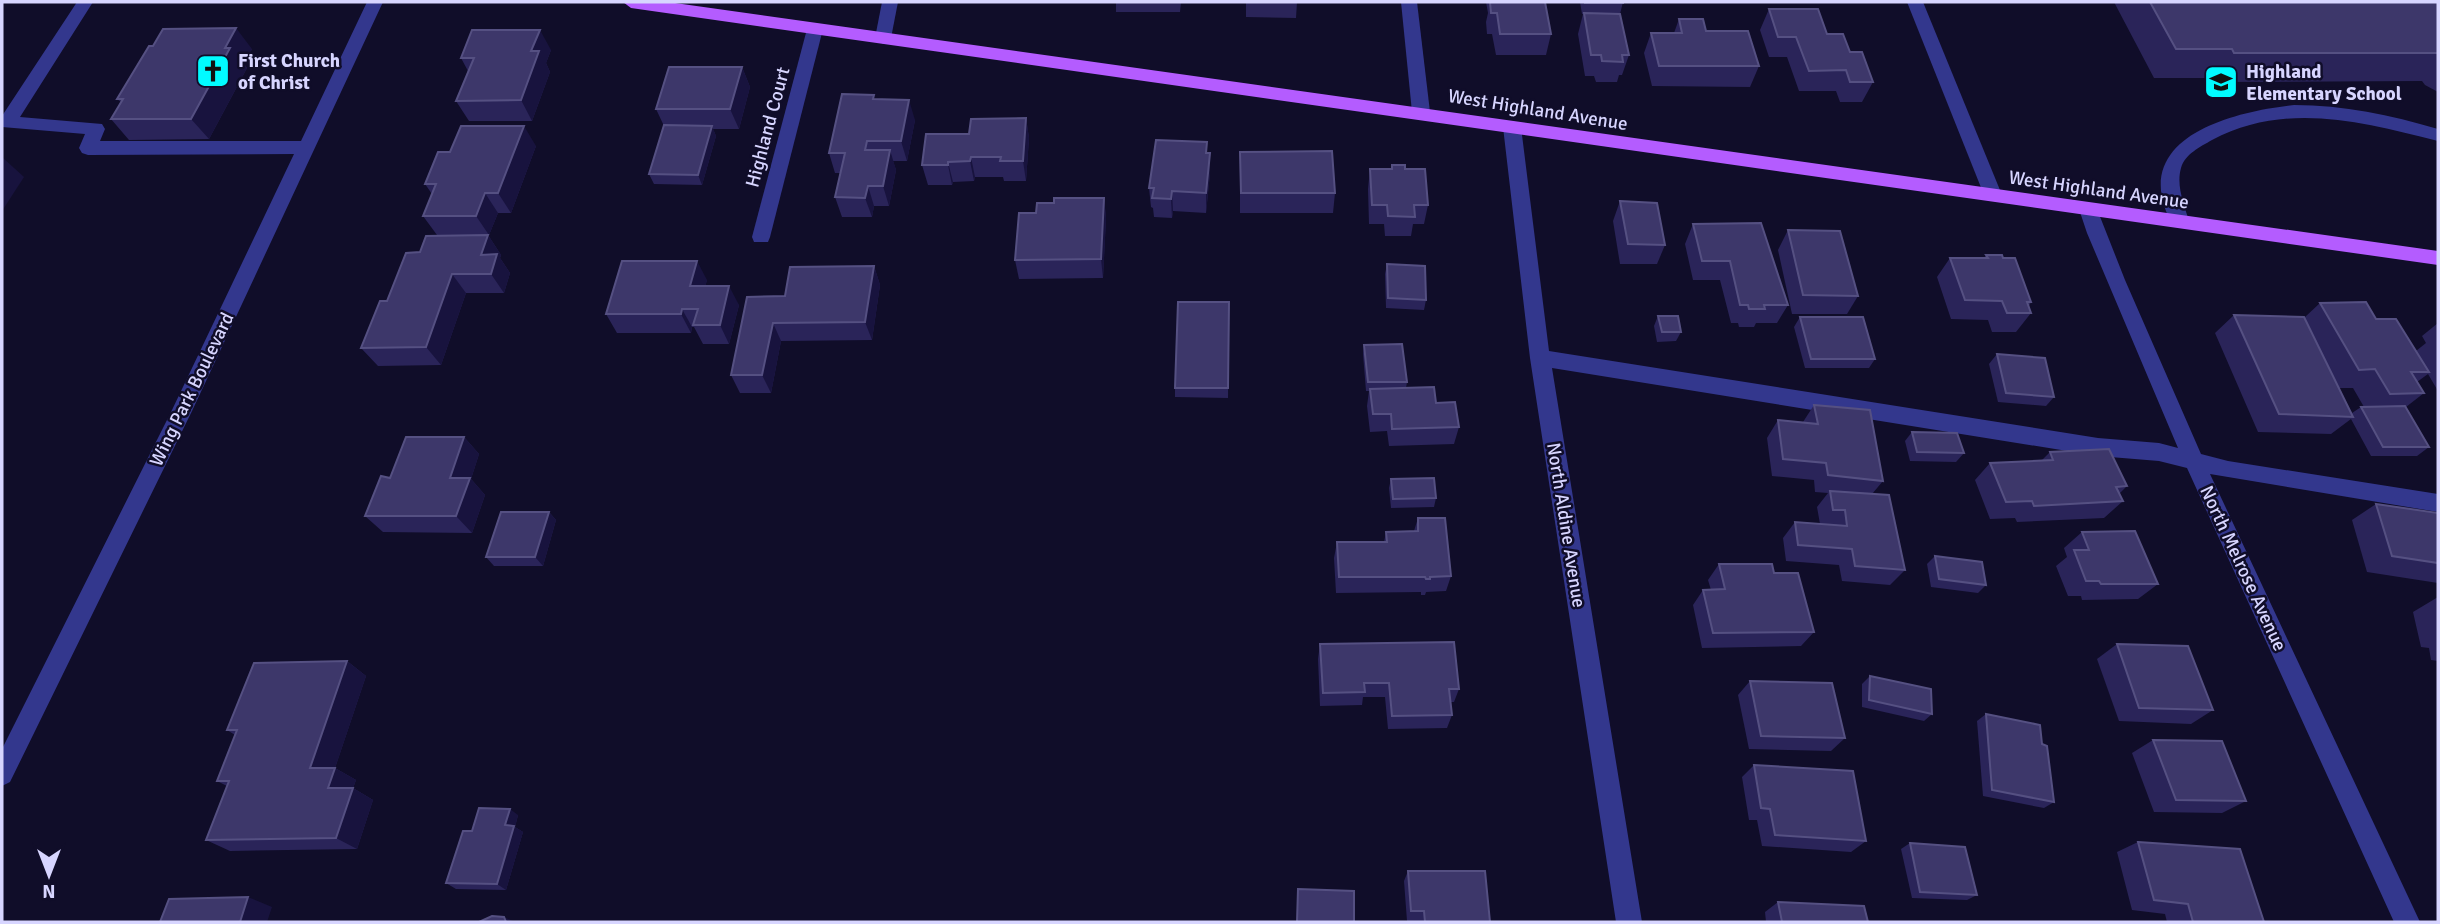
<svg xmlns="http://www.w3.org/2000/svg" width="2440" height="924" font-family="Signika,sans-serif">
  <style>
    .lines { fill: none; stroke-linecap: round; stroke-linejoin: round }
    .minor { fill: #33378d; fill-rule: evenodd }
    .major { fill: #b45cff; fill-rule: evenodd }
    .wall { fill: #2a2459; fill-rule: evenodd }
    .shaded-wall { fill: #18133e }
    .building { fill: #3d376a; stroke: #555082; stroke-width: 2 }
    .labels { text-anchor: middle; stroke-width: 5; stroke-linejoin: round; paint-order: stroke }
    .poi-label { font-size: 19px; font-weight: bold; fill: #d7d5ff; stroke: #100d29; text-anchor: start }
    .street-label { font-size: 19px; fill: #d7d5ff; stroke: #100d29 }
  </style>
  <rect width="100%" height="100%" fill="#100d29"/>
  <g class="lines">
    <g class="minor">
      <polygon points="77,2 93,2 20,117 102,124 105,129 100,141 301,141 367,2 383,2 192,411 10,782 2,786 2,749 172,410 294,154 88,155 82,153 79,148 85,134 2,127 2,116"/>
      <polygon points="882,2 898,2 891,38 883,44 875,38"/>
      <polygon points="1401,2 1417,2 1430,112 1427,116 1415,116 1412,112"/>
      <polygon points="1907,2 1923,2 2002,195 2000,200 1986,200 1984,195"/>
      <polygon points="815,23 823,29 770,237 768,242 754,242 752,237 807,29"/>
      <path d="M 2294,105 C 2344,105 2390,115 2438,129 L 2438,141 C 2362,122 2286,101 2212,140 C 2200,147 2185,154 2181,168 C 2176,186 2184,204 2189,221 L 2187,226 L 2173,226 C 2125,139 2229,112 2294,105 Z"/>
      <polygon points="1512,121 1518,123 1521,127 1549,351 2098,438 2159,443 2178,448 2087,233 2079,209 2081,204 2095,204 2097,209 2125,280 2201,454 2228,461 2438,494 2438,512 2210,474 2420,922 2394,922 2187,468 2159,461 2098,456 1552,368 1642,922 1616,922 1530,358 1503,127 1506,123"/>
    </g>
    <polygon class="major" points="623,2 668,2 2438,251 2438,265 631,8"/>
  </g>
  <g class="wall">
    <rect x="1054" y="2" width="47" height="1"/>
    <polygon points="1116,2 1181,2 1180,12 1116,12"/>
    <polygon points="1246,2 1297,2 1296,18 1246,17"/>
    <polygon points="1486,2 1545,2 1551,34 1546,55 1496,55 1492,34 1487,34 1486,22 1488,13"/>
    <polygon points="1580,2 1623,2 1620,14 1629,55 1622,75 1619,75 1617,82 1596,82 1594,76 1585,76 1578,34 1583,14 1582,14"/>
    <polygon points="2114,2 2438,2 2438,92 2425,85 2422,81 2211,82 2209,78 2154,78"/>
    <polygon points="1769,9 1827,34 1850,52 1873,82 1862,102 1840,102 1836,91 1799,91 1787,57 1769,57 1760,30"/>
    <polygon points="1679,19 1759,66 1750,87 1652,86 1644,53 1651,33 1674,33"/>
    <polygon points="252,49 244,64 247,68 209,139 129,140 111,119 121,102 117,99"/>
    <polygon points="551,50 546,63 550,72 532,121 469,121 456,101 468,71 461,58"/>
    <polygon points="742,67 750,87 739,129 713,129 716,136 702,185 654,184 649,174 664,126 656,109"/>
    <polygon points="875,99 915,120 907,161 893,161 896,170 889,206 874,206 872,217 842,217 835,197 840,173 835,173 829,153"/>
    <polygon points="1026,118 1029,138 1026,181 1004,181 1003,177 975,177 974,181 953,182 952,185 928,185 922,165 969,134"/>
    <polygon points="536,146 511,213 498,213 489,235 488,235 501,255 500,258 510,273 504,293 466,293 441,365 378,366 361,348 387,301 420,252 437,235 423,216 432,194 425,184 450,152"/>
    <polygon points="1240,152 1335,193 1333,213 1240,213"/>
    <polygon points="1207,153 1210,153 1210,173 1206,213 1173,211 1172,218 1154,217 1153,208 1151,207 1149,188"/>
    <polygon points="1392,165 1405,169 1428,205 1424,224 1413,224 1411,236 1385,236 1384,224 1369,224 1368,189 1370,169 1391,169"/>
    <polygon points="1104,198 1106,218 1103,278 1019,279 1015,260 1036,213 1054,203"/>
    <polygon points="1620,201 1665,245 1657,264 1620,264 1613,221"/>
    <polygon points="1693,224 1788,305 1777,323 1756,323 1754,327 1739,327 1738,323 1731,323 1720,280 1693,280 1685,244"/>
    <polygon points="1788,230 1858,296 1847,314 1792,314 1778,250"/>
    <polygon points="1986,255 2031,302 2029,306 2031,313 2016,332 1992,332 1988,320 1951,319 1937,277 1950,258 1984,258"/>
    <polygon points="1387,264 1426,300 1424,310 1386,308 1385,274"/>
    <polygon points="874,266 880,285 872,340 781,341 771,393 740,393 731,375 785,296"/>
    <polygon points="707,280 705,286 739,305 729,344 703,344 694,327 692,327 691,333 617,333 606,314"/>
    <polygon points="1229,302 1228,398 1175,397 1175,388"/>
    <path d="M 2320,303 L 2376,319 L 2416,351 L 2426,343 L 2422,336 L 2438,323 L 2438,391 L 2428,374 L 2417,382 L 2424,393 L 2406,407 L 2429,447 L 2417,456 L 2371,456 L 2351,419 L 2331,434 L 2258,432 L 2215,333 L 2234,315 L 2305,317 ZM 2339,388 L 2353,388 L 2364,407 L 2361,407 L 2352,413 Z"/>
    <polygon points="1658,316 1681,332 1676,341 1657,342 1654,326"/>
    <polygon points="1800,317 1875,359 1869,368 1805,368 1794,327"/>
    <polygon points="1364,345 1407,382 1406,388 1436,403 1459,427 1454,444 1389,446 1387,431 1370,432 1367,406 1369,391 1366,391 1363,354"/>
    <polygon points="1997,354 2054,397 2046,406 1998,402 1989,364"/>
    <polygon points="1814,405 1883,481 1872,494 1905,570 1890,585 1842,581 1839,565 1786,561 1783,538 1795,522 1820,524 1817,507 1828,493 1815,492 1814,480 1772,476 1767,438 1778,420 1803,422"/>
    <polygon points="1912,432 1964,453 1956,462 1910,461 1905,441"/>
    <polygon points="464,437 479,454 471,479 485,495 472,533 383,532 365,516 390,478"/>
    <polygon points="2050,452 2127,486 2119,494 2123,501 2104,518 2017,522 2015,518 1990,519 1975,480 1990,463 2041,461"/>
    <polygon points="1391,479 1436,498 1434,507 1391,508 1389,488"/>
    <polygon points="2376,504 2438,513 2438,583 2367,572 2352,520"/>
    <polygon points="549,512 556,520 543,566 494,566 486,557"/>
    <polygon points="1418,518 1451,576 1446,591 1426,592 1425,595 1421,595 1421,592 1336,593 1334,558 1337,542 1384,542 1386,532 1414,531"/>
    <polygon points="2082,532 2158,584 2138,599 2082,600 2081,596 2068,596 2056,566 2067,557 2064,548"/>
    <polygon points="1935,556 1986,585 1978,593 1931,587 1927,564"/>
    <polygon points="1719,564 1774,573 1814,632 1801,646 1702,648 1693,605 1703,590 1711,590 1708,580"/>
    <polygon points="2438,597 2438,661 2431,660 2429,648 2421,647 2413,612"/>
    <polygon points="1320,644 1459,689 1454,702 1450,702 1452,715 1447,728 1388,729 1385,697 1363,697 1362,705 1320,706 1318,659"/>
    <polygon points="2117,644 2213,710 2191,724 2119,721 2097,659"/>
    <polygon points="347,661 366,676 335,768 356,780 353,788 373,800 357,849 230,851 206,840 227,786 217,781 235,735 227,730"/>
    <polygon points="1870,676 1932,714 1924,721 1862,707 1862,684"/>
    <polygon points="1750,681 1845,738 1831,751 1749,749 1738,695"/>
    <polygon points="1986,714 2042,744 2054,802 2044,808 1983,796 1977,721"/>
    <polygon points="2153,740 2246,801 2222,813 2154,812 2132,753"/>
    <polygon points="1754,765 1866,841 1851,852 1762,846 1757,820 1749,820 1742,777"/>
    <polygon points="518,815 515,827 523,832 506,890 456,889 446,883 472,831"/>
    <polygon points="2138,842 2264,922 2167,922 2165,914 2132,910 2117,852"/>
    <polygon points="1910,843 1977,895 1967,900 1912,898 1901,849"/>
    <polygon points="1408,871 1490,922 1419,922 1419,921 1407,921 1404,881"/>
    <polygon points="1778,902 1868,922 1766,922 1765,912"/>
  </g>
  <g class="shaded-wall">
    <polygon points="236,28 252,49 244,64 247,68 209,139 191,119 225,48"/>
    <polygon points="540,30 551,50 546,63 550,72 532,121 521,100 531,51"/>
    <polygon points="742,67 750,87 739,129 730,109"/>
    <polygon points="909,100 915,120 907,161 901,141"/>
    <polygon points="1026,118 1029,138 1026,181 1023,161"/>
    <polygon points="524,126 536,146 511,213 498,193"/>
    <polygon points="712,126 716,136 702,185 698,175"/>
    <polygon points="890,150 896,170 889,206 883,186"/>
    <polygon points="1210,153 1210,173 1206,213 1206,193"/>
    <polygon points="971,157 975,177 974,181 970,161"/>
    <polygon points="3,158 24,177 2,211 2,160"/>
    <polygon points="948,162 953,182 952,185 948,165"/>
    <polygon points="868,186 874,206 872,217 865,198"/>
    <polygon points="1172,191 1173,211 1172,218 1171,199"/>
    <polygon points="485,193 498,213 489,235 476,216"/>
    <polygon points="1104,198 1106,218 1103,278 1101,259"/>
    <polygon points="488,235 501,255 500,258 510,273 504,293 491,274 481,255"/>
    <polygon points="697,261 707,280 700,305 690,286"/>
    <polygon points="874,266 880,285 872,340 865,322"/>
    <polygon points="452,274 466,293 441,365 426,347"/>
    <polygon points="729,286 739,305 729,344 720,325"/>
    <polygon points="682,309 692,327 691,333 681,314"/>
    <polygon points="773,323 781,341 771,393 762,375"/>
    <polygon points="464,437 479,454 471,479 485,495 472,533 456,516 450,478"/>
    <polygon points="549,512 556,520 543,566 535,557"/>
    <polygon points="347,661 366,676 331,780 310,768"/>
    <polygon points="335,768 356,780 353,788 373,800 357,849 336,838 328,788"/>
    <polygon points="510,809 518,815 515,827 523,832 506,890 497,884 505,825"/>
    <polygon points="248,897 272,907 267,922 240,922"/>
    <polygon points="504,917 515,922 506,922"/>
  </g>
  <g class="building">
    <polygon points="1490,2 1545,2 1551,34 1500,34 1497,13 1491,13"/>
    <rect x="1585" y="2" width="38" height="1"/>
    <polygon points="2150,2 2438,2 2438,53 2234,53 2232,49 2176,49"/>
    <polygon points="1769,9 1818,9 1827,34 1843,34 1850,52 1862,52 1873,82 1850,82 1846,70 1809,71 1796,37 1778,37"/>
    <polygon points="1584,13 1620,14 1629,55 1622,55 1623,62 1602,61 1601,55 1591,55"/>
    <polygon points="1679,19 1703,19 1706,31 1748,31 1759,66 1659,66 1651,33 1682,33"/>
    <polygon points="236,28 225,48 230,48 191,119 111,119 123,99 117,99 149,46 153,46 163,29"/>
    <polygon points="472,30 540,30 531,51 539,51 521,100 456,101 474,58 461,58"/>
    <polygon points="669,67 742,67 730,109 656,109"/>
    <polygon points="842,94 874,95 873,99 909,100 901,141 867,141 865,150 890,150 883,186 868,186 865,198 835,197 845,153 829,153"/>
    <polygon points="1026,118 1023,161 1000,161 1001,157 971,157 970,161 948,162 948,165 922,165 926,134 969,134 971,119"/>
    <polygon points="664,125 712,126 698,175 649,174"/>
    <polygon points="461,126 524,126 498,193 485,193 476,216 423,216 436,184 425,184 438,152 450,152"/>
    <polygon points="1156,140 1207,142 1206,153 1210,153 1206,193 1172,191 1171,199 1152,198 1154,188 1149,188"/>
    <polygon points="1332,151 1335,193 1241,193 1240,152"/>
    <polygon points="1392,165 1405,165 1405,169 1425,169 1428,205 1414,205 1415,217 1388,216 1387,205 1372,205 1370,169 1392,169"/>
    <polygon points="1054,198 1104,198 1101,259 1015,260 1019,213 1036,213 1037,203 1054,203"/>
    <polygon points="1620,201 1657,203 1665,245 1628,244"/>
    <polygon points="1761,223 1788,305 1764,305 1765,309 1749,309 1748,305 1740,305 1730,261 1702,261 1693,224"/>
    <polygon points="1788,230 1840,231 1858,296 1803,295"/>
    <polygon points="488,235 481,255 497,254 491,274 452,274 426,347 361,348 380,301 387,301 406,253 420,252 426,236"/>
    <polygon points="1986,255 2002,255 2003,258 2015,258 2031,302 2027,302 2031,313 2007,313 2002,301 1965,300 1950,258 1988,258"/>
    <polygon points="622,261 697,261 690,286 729,286 720,325 693,325 698,309 682,309 681,314 606,314"/>
    <polygon points="1387,264 1425,266 1426,300 1388,298"/>
    <polygon points="874,266 865,322 773,323 762,375 731,375 747,297 785,296 790,267"/>
    <polygon points="1178,302 1229,302 1228,388 1175,388"/>
    <polygon points="2366,302 2376,319 2396,319 2429,372 2411,372 2424,393 2390,394 2375,369 2359,370 2320,303"/>
    <polygon points="2234,315 2304,317 2353,417 2279,414"/>
    <polygon points="1658,316 1678,316 1681,332 1662,332"/>
    <polygon points="1800,317 1863,317 1875,359 1811,359"/>
    <polygon points="1402,344 1407,382 1368,382 1364,345"/>
    <polygon points="1997,354 2045,358 2054,397 2006,393"/>
    <polygon points="1434,387 1436,403 1455,402 1459,427 1392,429 1391,414 1373,414 1370,389"/>
    <polygon points="1814,405 1870,410 1883,481 1828,475 1826,463 1783,459 1778,420 1818,424"/>
    <polygon points="2405,406 2429,447 2383,447 2361,407"/>
    <polygon points="1912,432 1957,433 1964,453 1917,452"/>
    <polygon points="406,437 464,437 450,478 470,478 456,516 365,516 381,476 390,478"/>
    <polygon points="2109,449 2127,486 2116,487 2123,501 2034,506 2032,501 2006,502 1990,463 2053,460 2050,452"/>
    <polygon points="1434,478 1436,498 1393,499 1391,479"/>
    <polygon points="1830,491 1889,495 1905,570 1855,566 1852,549 1798,545 1795,522 1847,526 1845,510 1833,510"/>
    <polygon points="2376,504 2438,513 2438,563 2392,556"/>
    <polygon points="501,512 549,512 535,557 486,557"/>
    <polygon points="1418,518 1445,518 1451,576 1430,577 1430,579 1426,579 1425,577 1339,577 1337,542 1387,542 1386,532 1418,531"/>
    <polygon points="2135,531 2158,584 2101,584 2099,581 2086,581 2074,550 2089,550 2082,532"/>
    <polygon points="1935,556 1982,562 1986,585 1939,579"/>
    <polygon points="1719,564 1772,564 1774,573 1798,573 1814,632 1713,633 1703,590 1725,589"/>
    <polygon points="1454,642 1459,689 1449,689 1452,715 1392,716 1389,683 1364,683 1365,692 1323,693 1320,644"/>
    <polygon points="2117,644 2188,646 2213,710 2139,708"/>
    <polygon points="347,661 310,768 335,768 328,788 353,788 336,838 206,840 229,781 217,781 237,730 227,730 254,663"/>
    <polygon points="1870,676 1931,689 1932,714 1869,700"/>
    <polygon points="1750,681 1832,683 1845,738 1761,736"/>
    <polygon points="1986,714 2040,725 2042,744 2047,746 2054,802 1992,790"/>
    <polygon points="2153,740 2222,741 2246,801 2176,800"/>
    <polygon points="1754,765 1853,771 1866,841 1775,835 1770,809 1761,808"/>
    <polygon points="479,808 510,809 505,825 514,826 497,884 446,883 463,831 472,831"/>
    <polygon points="2138,842 2240,849 2264,922 2193,922 2188,904 2154,900"/>
    <polygon points="1910,843 1965,847 1977,895 1920,892"/>
    <polygon points="1408,871 1485,871 1490,922 1425,922 1424,911 1411,911"/>
    <polygon points="1298,889 1354,891 1354,922 1297,922"/>
    <polygon points="248,897 240,922 160,922 169,899"/>
    <polygon points="1778,902 1864,906 1868,922 1782,922"/>
    <polygon points="492,916 504,917 506,922 479,922"/>
  </g>
  <defs>
    <g id="church-square" transform="scale(1.75)"><rect x="-9" y="-9" width="18" height="18" rx="4" fill="#01fbff" stroke="#100d29"/><path d="M-1.2-6h2.4v3.5h3.3v2.4h-3.3V6h-2.4V-.1h-3.3v-2.4h3.3Z" fill="#111"/></g>
    <g id="school-square" transform="scale(1.75)"><rect x="-9" y="-9" width="18" height="18" rx="4" fill="#01fbff" stroke="#100d29"/><path d="M0-5L7-2L0 1L-7-2ZM-4 1L0 2.5L4 1V4Q0 6-4 4Z" fill="#111"/></g>
  </defs>
  <g fill-rule="evenodd">
    <use href="#church-square" x="213" y="71"/>
    <use href="#school-square" x="2221" y="82"/>
  </g>
  <g class="labels">
    <g class="poi-label">
      <text x="238" y="67">First Church<tspan x="238" dy="22">of Christ</tspan></text>
      <text x="2246" y="78">Highland<tspan x="2246" dy="22">Elementary School</tspan></text>
    </g>
    <g class="street-label">
      <text transform="translate(1538 109) rotate(9)" y="7">West Highland Avenue</text>
      <text transform="translate(767 127) rotate(-75)" y="7">Highland Court</text>
      <text transform="translate(2099 189) rotate(8)" y="7">West Highland Avenue</text>
      <text transform="translate(191 389) rotate(-64)" y="7">Wing Park Boulevard</text>
      <text transform="translate(1567 525) rotate(81)" y="7">North Aldine Avenue</text>
      <text transform="translate(2244 568) rotate(65)" y="7">North Melrose Avenue</text>
    </g>
  </g>
  <rect width="2440" height="924" fill="none" stroke="#d7d5ff" stroke-width="7"/>
  <g transform="translate(49 875) rotate(180)" stroke="#100d29" stroke-width="5" paint-order="stroke">
  <path d="M0-5L12 26L0 18L-12 26Z" fill="#d7d5ff"/>
  <text y="-10" font-size="19" font-weight="bold" text-anchor="middle" fill="#d7d5ff">N</text>
  </g>
</svg>
